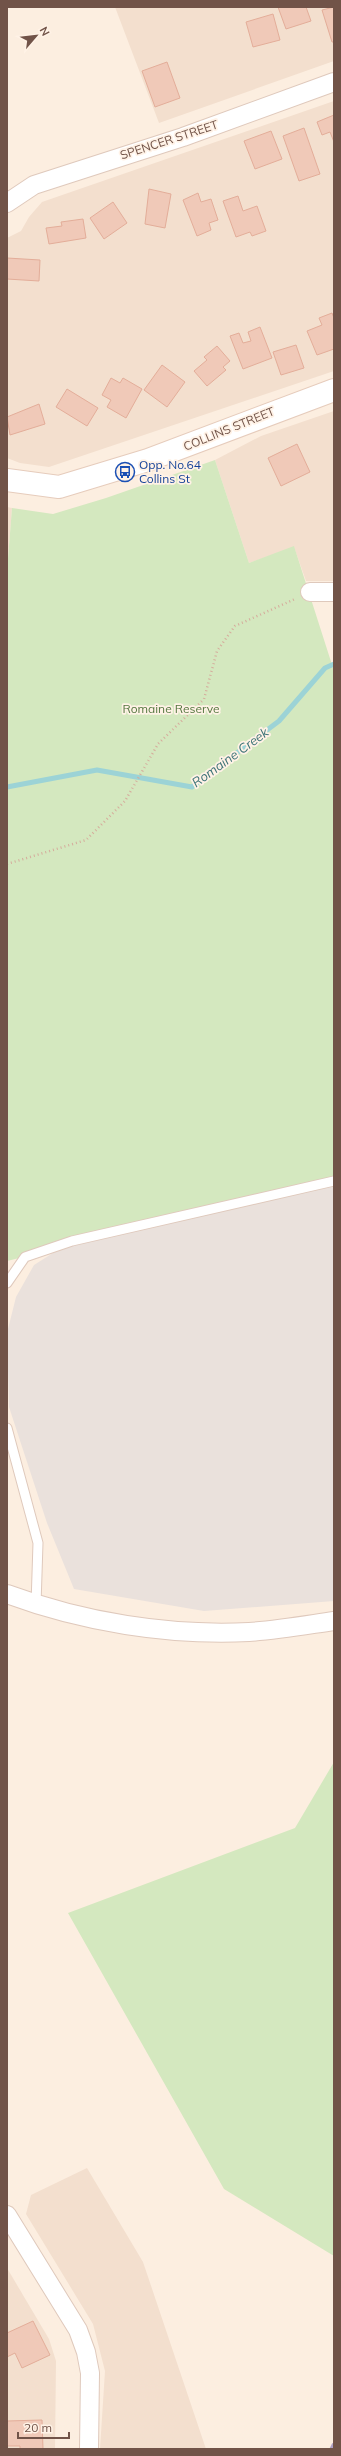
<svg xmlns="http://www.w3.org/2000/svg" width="341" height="2456" viewBox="0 0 341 2456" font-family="Mulish,sans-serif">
  <rect width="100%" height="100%" fill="#fceee0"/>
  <!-- residential -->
  <path fill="#f3dfce" d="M115,7H334V61L159,123Z
    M334,101V371L49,467L20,463L7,458V238L21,231L29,217L42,202Z
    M334,411V581H306L294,547L249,563L215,460L261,436Z
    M7,507L12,508L7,571Z
    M87,2168L143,2262L206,2449H100L105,2371L93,2324L26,2214L31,2195Z
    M7,2268L49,2339L56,2361L55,2449H7Z"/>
  <!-- industrial -->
  <path fill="#eae1dc" d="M334,1181V1601L204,1611L74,1589L47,1523L9,1407L7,1333L16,1297L34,1265L72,1241Z"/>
  <!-- green -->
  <path fill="#d4e8bf" d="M215,460L249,563L294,546L334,671V1181L7,1261V571L12,508L53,514L106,498Z
    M334,1762V2256L224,2189L68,1913L295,1828Z"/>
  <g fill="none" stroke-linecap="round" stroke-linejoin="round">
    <!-- stream -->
    <path stroke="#9cd3d6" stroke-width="5" d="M7,787L97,770L192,787L279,721L325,668L334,664"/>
  </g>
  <!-- building -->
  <path fill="#f0c9b8" stroke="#e3ad99" d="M278,7H306L311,21L286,29Z
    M334,7V42H332L322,10Z
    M273,14L280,40L253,47L246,22Z
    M167,62L180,98L155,107L142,71Z
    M334,115V142L330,132L322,135L317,122Z
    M304,128L320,174L299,181L283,136Z
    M271,131L282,159L255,169L244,141Z
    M149,189L171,194L165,228L145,224Z
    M198,193L201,202L211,199L218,220L209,223L211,230L197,236L183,200Z
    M238,196L243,211L257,206L266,231L252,236L250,232L236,237L223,201Z
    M113,202L127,223L104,239L90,218Z
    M83,219L86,238L49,244L46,228L62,226L61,222Z
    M7,258L40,260L39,281L7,279Z
    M332,313L334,318V349L317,355L307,331L322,325L319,318Z
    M260,327L272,358L243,369L230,336L239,333L243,343L251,341L248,332Z
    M296,345L304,368L281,375L273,352Z
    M217,346L230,361L223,367L226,370L207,386L194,371L207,360L204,357Z
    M162,365L185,382L167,407L144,390Z
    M111,378L120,383L123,378L142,389L126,418L107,407L111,400L102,395Z
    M67,389L98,408L87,426L56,407Z
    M39,404L45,424L10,435L7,417Z
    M297,444L310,472L281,486L268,458Z
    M33,2321L50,2355L22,2368L15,2353L7,2357V2333Z
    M42,2420L43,2449H20V2446H7V2421Z"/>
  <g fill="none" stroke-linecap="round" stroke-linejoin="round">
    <!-- lane casing -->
    <g stroke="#dfc9bc" stroke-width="11">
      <path id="lane" d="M7,1283L25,1257L72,1241L334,1181
        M7,1428L38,1543L36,1605"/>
    </g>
    <!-- street casing -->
    <g stroke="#dfc9bc" stroke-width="20">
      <path id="street" d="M7,203L34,185L183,137L334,82
        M310,592H334
        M7,1594C83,1622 168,1636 249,1632C277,1630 306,1625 334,1621
        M7,2215L78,2330L86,2352L90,2373L89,2449"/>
    </g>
    <!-- secondary casing -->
    <g stroke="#e6ccbc" stroke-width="24">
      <path id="secondary" d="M7,480L59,487L148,460L334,390"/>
    </g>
    <!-- path -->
    <path stroke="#d5ac9c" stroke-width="2.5" stroke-dasharray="1 3" stroke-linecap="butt" d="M7,864L86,840L125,801L158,744L204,699L217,651L235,626L295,599"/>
    <!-- lane -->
    <use href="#lane" stroke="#fff" stroke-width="9"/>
    <!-- street -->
    <use href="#street" stroke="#fff" stroke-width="18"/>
    <!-- secondary -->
    <use href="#secondary" stroke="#fff" stroke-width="22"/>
    <!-- rail -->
    <path stroke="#afa0c4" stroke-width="3" stroke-dasharray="6 4" stroke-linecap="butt" d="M331,2449L334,2443"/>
  </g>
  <!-- icons -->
  <defs>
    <g id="bus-ring" transform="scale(1)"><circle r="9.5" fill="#fff2e6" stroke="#1a4fb4" stroke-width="1.5"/><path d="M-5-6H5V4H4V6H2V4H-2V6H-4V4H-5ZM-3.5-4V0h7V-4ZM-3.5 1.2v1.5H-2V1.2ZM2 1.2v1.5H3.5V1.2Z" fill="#1a4fb4"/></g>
  </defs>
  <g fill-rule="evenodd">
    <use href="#bus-ring" x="125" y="472"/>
  </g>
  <g text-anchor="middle" stroke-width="3.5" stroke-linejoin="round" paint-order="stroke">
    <!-- street labels -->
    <g font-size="12" fill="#715348" stroke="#fff2e6">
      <text transform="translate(169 140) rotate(-18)" y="4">SPENCER STREET</text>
      <text transform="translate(229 429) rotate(-22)" y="4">COLLINS STREET</text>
    </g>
    <!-- transit labels -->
    <g font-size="12" fill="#164399" stroke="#fff2e6" text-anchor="start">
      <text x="139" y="469">Opp. No.64<tspan x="139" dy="14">Collins St</tspan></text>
    </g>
    <!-- park labels -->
    <g font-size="12" fill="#567841" stroke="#fff2e6">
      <text x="171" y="713">Romaine Reserve</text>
    </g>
    <!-- water labels -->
    <g font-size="13" font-style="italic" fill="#3c7377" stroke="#fff2e6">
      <text transform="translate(230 757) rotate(-36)" y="5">Romaine Creek</text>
    </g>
  </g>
  <!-- border -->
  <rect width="341" height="2456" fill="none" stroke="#715348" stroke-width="16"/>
  <!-- north arrow -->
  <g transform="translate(36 36) rotate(62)" stroke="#fff2e6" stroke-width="3" paint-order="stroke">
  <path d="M0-3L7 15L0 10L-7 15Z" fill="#715348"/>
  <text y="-6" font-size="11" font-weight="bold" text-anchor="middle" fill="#715348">N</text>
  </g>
  <!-- scale -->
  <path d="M18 2432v6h51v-6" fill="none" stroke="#715348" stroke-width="2"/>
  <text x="24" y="2432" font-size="12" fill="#715348" stroke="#fff2e6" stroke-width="3" paint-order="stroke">20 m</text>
</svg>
